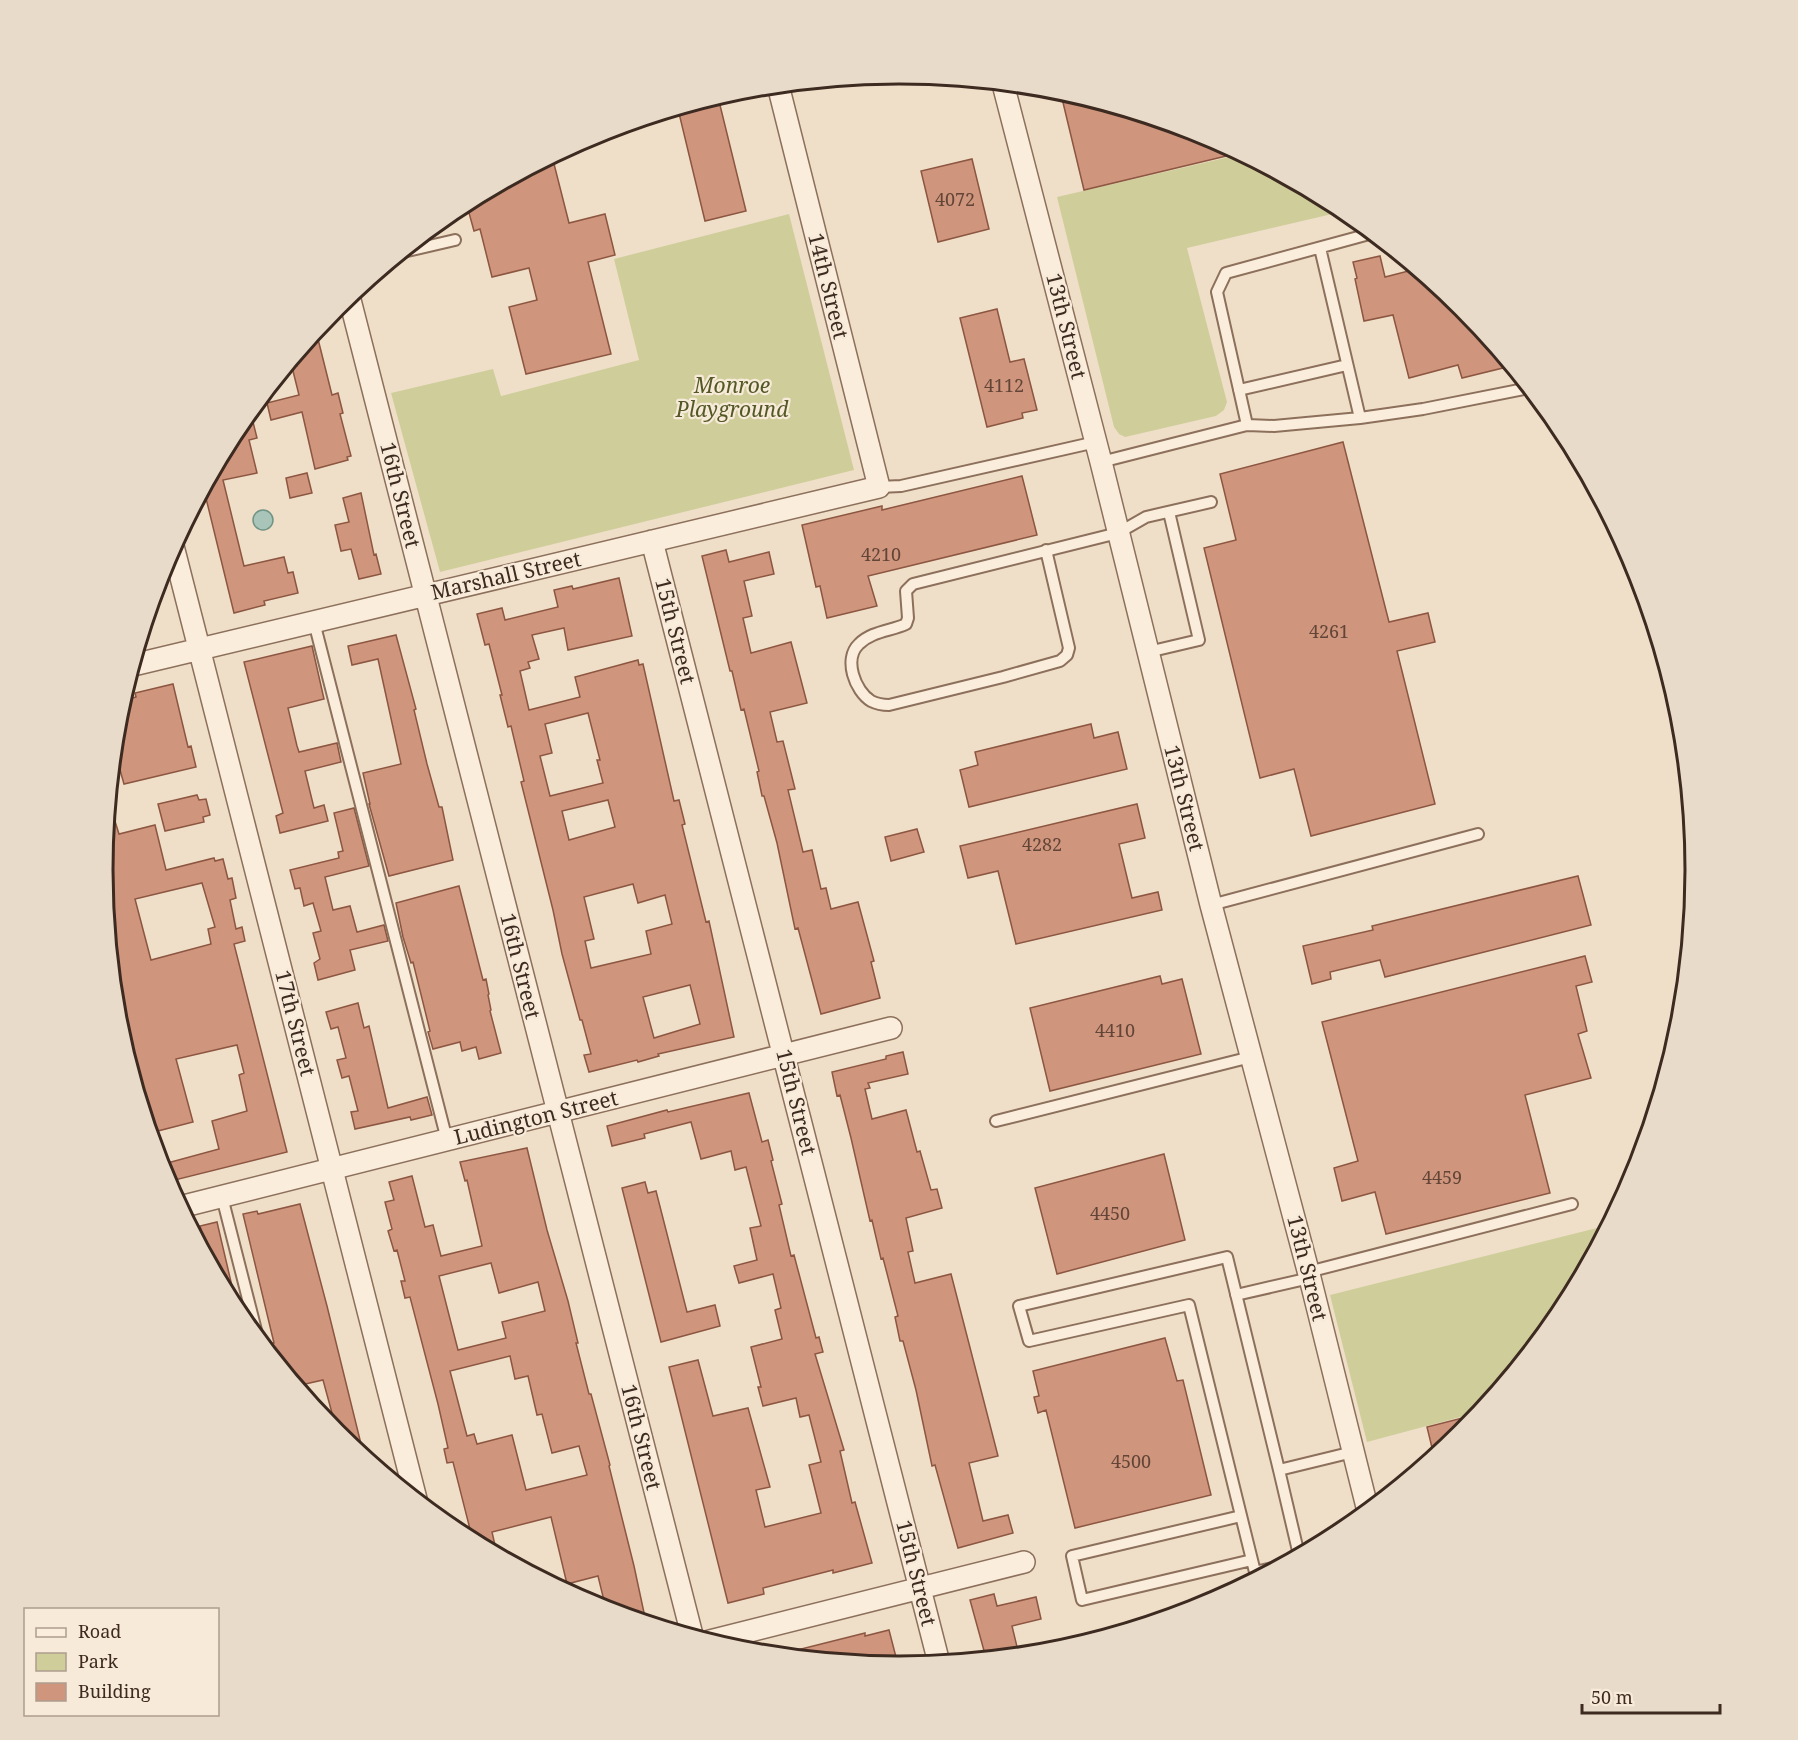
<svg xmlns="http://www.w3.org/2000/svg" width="1798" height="1740" viewBox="0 0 1798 1740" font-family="'Noto Serif',serif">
  <rect width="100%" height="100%" fill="#f0dfc8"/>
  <!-- green -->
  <path fill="#cfce9b" d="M1242,154L1345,211L1187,248L1227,402L1224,410L1216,416L1125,437L1119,434L1114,427L1057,197Z
    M789,214L854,470L440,572L391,393L493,369L501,396L639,360L614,259Z
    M1605,1226L1606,1229L1561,1313L1479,1412L1367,1442L1330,1295Z"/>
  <!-- water -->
  <path fill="#a9c4b9" stroke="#6f9385" stroke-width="1.5" d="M253 520a10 10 0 1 1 20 0a10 10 0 1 1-20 0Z"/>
  <!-- building -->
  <path fill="#cf957d" stroke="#8c5641" stroke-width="1.5" fill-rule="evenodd" d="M1060,90L1204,134L1239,153L1084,190Z
    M718,97L746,211L705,221L678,109Z
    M552,156L569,223L605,214L615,255L588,262L611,354L526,374L509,307L537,300L529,268L492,277L480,229L474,231L466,202Z
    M972,159L989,229L938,242L921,171Z
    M1380,256L1385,277L1416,269L1462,307L1511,366L1462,378L1458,365L1409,378L1393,315L1364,321L1355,279L1357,278L1353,262Z
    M997,309L1010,362L1024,359L1037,410L1022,413L1023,418L987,427L960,318Z
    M316,331L332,395L338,393L343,413L340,414L351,456L347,457L348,460L315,469L302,412L271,420L267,403L299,395L292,367L297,366L296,356Z
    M253,422L257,438L249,440L257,473L223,480L244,566L284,557L288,573L293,572L298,593L264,601L265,605L234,613L204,490L237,427Z
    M1343,442L1389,622L1428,613L1435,642L1397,651L1435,804L1311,836L1294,769L1260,778L1204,548L1236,540L1220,474Z
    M307,473L312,493L290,498L286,478Z
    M1022,476L1037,535L868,576L877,606L827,618L820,586L816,587L802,525L882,506V510Z
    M361,493L374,555L376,554L381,574L359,579L351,549L341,551L335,525L349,522L343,498Z
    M726,550L729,562L769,552L774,574L744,581L752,616L743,618L751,653L791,642L807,703L770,712L777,742L783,741L795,789L788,790L803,852L812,850L821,889L826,888L831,909L858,902L874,961L871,962L880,998L821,1014L798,928L795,929L777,843L764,796H762L757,772L759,771L744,709L741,710L732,671H730L702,556Z
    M619,578L632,636L568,650L564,628L532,635L539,659L528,662L530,668L520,671L529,710L580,697L575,677L638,660L639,665L643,664L674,801L679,800L685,824L682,825L706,922L709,921L734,1037L658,1054L659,1056L638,1062L637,1060L589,1072L584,1055L591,1054L582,1020H580L562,954L553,910L521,782L524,781L511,726L508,727L500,695H502L489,644L485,645L477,614L502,608L505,620L558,607L554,590L572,586L573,589ZM588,713L600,760H597L603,783L550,796L540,756L552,753L545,724ZM608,800L615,827L569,840L562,811ZM633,884L638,903L665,895L672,924L646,931L651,954L591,968L585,941L594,939L584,897ZM690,985L700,1024L654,1038L643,997Z
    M396,635L416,709L414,710L427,764L439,807H442L453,860L389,876L369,804H370L363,773L401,764L378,659L352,665L348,646Z
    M312,646L324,699L288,708L297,746L299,752L337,743L341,762L305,771L314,808L324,805L328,821L280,833L276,816L283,813L244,662Z
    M173,684L188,747L191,746L196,767L124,784L114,749L118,714L122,701L136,697L135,693Z
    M1091,724L1094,738L1118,732L1127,769L969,807L960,770L978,765L975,752Z
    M197,795L199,800L206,799L210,815L203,817L204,822L165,831L158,804Z
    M109,802L119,834L155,825L166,870L214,858L215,861L223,859L228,879L232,878L236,898L230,900L236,929L242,927L245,941L234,944L287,1152L167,1182L163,1174L160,1165L219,1149L212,1121L247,1111L239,1075L244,1073L237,1045L176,1059L193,1122L150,1133L118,1025L103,870ZM202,883L215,927L208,929L211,944L151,960L135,899Z
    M1137,804L1145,838L1119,844L1132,898L1158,892L1162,910L1016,944L998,871L968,878L960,846Z
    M354,808L369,866L325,877L333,910L350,906L357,932L384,925L388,941L350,950L355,970L318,980L314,963L320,959L313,933L321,931L313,903L304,906L300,888L295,889L290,870L339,858L338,852L343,851L334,813Z
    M917,829L924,852L891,861L885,837Z
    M1578,876L1591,925L1385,977L1380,960L1330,972L1331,979L1312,984L1303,946L1373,930L1372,926Z
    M459,886L483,980L486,979L489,994L488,995L491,1010L490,1011L501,1053L479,1059L476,1047L462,1051L460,1042L433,1049L428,1032L430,1031L413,962L411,963L403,937L396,903Z
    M1585,956L1592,982L1576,986L1587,1031L1578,1034L1591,1078L1525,1095L1550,1193L1386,1234L1375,1192L1342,1201L1334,1168L1358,1161L1322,1022Z
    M1160,976L1162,984L1182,979L1201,1054L1050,1091L1030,1008Z
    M358,1003L364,1028L369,1026L388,1108L427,1097L432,1115L411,1120L410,1117L355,1129L351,1112L358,1111L349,1076L342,1078L337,1060L346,1058L338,1027L331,1029L326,1012Z
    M903,1052L908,1074L868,1083L870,1088L865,1089L872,1119L906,1110L917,1152L920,1151L931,1190L937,1189L942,1208L906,1218L913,1251L908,1252L915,1283L951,1274L998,1456L969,1463L983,1521L1008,1515L1013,1533L958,1548L935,1465L932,1466L916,1390L903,1341H900L895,1317L898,1316L883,1258L881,1259L872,1220L870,1221L851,1138L840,1095L837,1096L832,1072L886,1059V1056Z
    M749,1093L762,1142L768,1140L773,1160L771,1161L782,1204L779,1205L791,1256L794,1255L816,1338L819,1337L823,1352L815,1354L844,1450L840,1451L852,1503L855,1502L872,1563L833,1573V1570L763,1588L764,1594L728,1603L669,1367L698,1360L713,1416L748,1408L770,1487L756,1490L765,1527L821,1513L809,1465L821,1462L809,1415L800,1417L796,1398L763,1406L758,1387H761L751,1347L782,1339L775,1310L781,1308L773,1274L739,1283L734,1266L757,1260L750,1228L761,1226L746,1167L735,1170L731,1151L701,1159L691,1122L644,1134L645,1138L612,1146L607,1126L667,1110L668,1112Z
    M527,1148L547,1230L568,1301L578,1343H576L589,1394H591L610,1465L609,1466L634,1566L646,1622L606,1609L598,1576L567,1584L551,1517L492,1532L497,1554L473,1541L453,1462L447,1463L444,1449L448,1448L438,1404L410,1297L405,1298L401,1281H405L397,1250L394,1251L388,1231L392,1229L385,1202L394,1200L389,1182L412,1176L425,1227L433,1225L441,1256L482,1246L467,1180L465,1181L460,1162ZM491,1263L499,1293L538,1282L545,1311L502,1322L506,1338L458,1350L439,1276ZM510,1356L515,1379L528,1376L537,1415L542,1414L552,1453L579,1446L587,1475L526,1490L512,1435L477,1444L474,1434L467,1436L450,1371Z
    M1164,1154L1185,1240L1057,1274L1035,1188Z
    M645,1182L648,1193L656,1191L687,1312L715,1305L720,1326L661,1342L622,1188Z
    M300,1204L327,1306L364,1456L338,1435L323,1380L297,1386L264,1345L274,1343L243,1214L257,1211L258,1214Z
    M217,1222L235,1299L230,1300L209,1260L200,1226Z
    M1165,1338L1177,1381L1183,1380L1211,1495L1075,1528L1046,1410L1038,1413L1034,1397L1039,1396L1033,1371Z
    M1478,1414L1462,1433L1434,1456L1427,1427Z
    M994,1594L997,1606L1036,1597L1041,1619L1012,1626L1019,1655L986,1658L970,1600Z
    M889,1630L897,1661L881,1665L872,1664L870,1656L847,1661L785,1655V1653L865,1633V1636Z"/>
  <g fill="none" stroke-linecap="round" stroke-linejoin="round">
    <!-- lane casing -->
    <g stroke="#8c705c" stroke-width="14">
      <path id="lane" d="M1320,248L1360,418
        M403,252L455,240
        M1239,390L1347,365
        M1247,425L1217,292L1226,273L1373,233
        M1101,462L1247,425L1274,426L1360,418L1423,409L1529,388
        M879,487L901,486L1096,442
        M1046,550L1069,648L1067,655L1060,661L1003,677L889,705C883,705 877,704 871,701C855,691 843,659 859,644C872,631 891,631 906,624L908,618L906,591L913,584L1118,533L1146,517L1211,502
        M314,622L447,1140
        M1148,652L1199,640L1169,512
        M1211,905L1478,834
        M996,1121L1251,1057
        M222,1197L258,1338
        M1308,1272L1572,1204
        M1236,1295L1310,1278
        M1241,1516L1072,1556L1082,1600L1252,1560L1255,1572L1277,1567
        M1299,1555L1279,1470L1353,1452
        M1252,1560L1189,1305L1029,1341L1019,1306L1227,1257L1279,1470"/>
    </g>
    <!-- street casing -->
    <g stroke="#8c705c" stroke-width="24">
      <path id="street" d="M1003,84L1101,462L1211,905L1310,1278L1368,1511
        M349,296L692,1635
        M652,541L939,1663
        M173,546L416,1499
        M133,665L879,487L778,85
        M180,1207L891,1028
        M710,1641L1024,1562"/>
    </g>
    <!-- lane -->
    <use href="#lane" stroke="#faeddc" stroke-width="10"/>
    <!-- street -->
    <use href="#street" stroke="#faeddc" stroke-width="21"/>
  </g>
  <g text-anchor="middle" stroke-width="4.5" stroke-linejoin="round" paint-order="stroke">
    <!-- number labels -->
    <g font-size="18" fill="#624537">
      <text x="955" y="206">4072</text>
      <text x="1004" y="392">4112</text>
      <text x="881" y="561">4210</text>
      <text x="1329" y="638">4261</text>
      <text x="1042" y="851">4282</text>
      <text x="1115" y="1037">4410</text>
      <text x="1442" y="1184">4459</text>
      <text x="1110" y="1220">4450</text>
      <text x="1131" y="1468">4500</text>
    </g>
    <!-- street labels -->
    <g font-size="21" fill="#3d2a20" stroke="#f7ead8">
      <text transform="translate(828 286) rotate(76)" y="7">14th Street</text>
      <text transform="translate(1066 326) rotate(76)" y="7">13th Street</text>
      <text transform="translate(400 495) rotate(76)" y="7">16th Street</text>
      <text transform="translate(506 576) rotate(-13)" y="7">Marshall Street</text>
      <text transform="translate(675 631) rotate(76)" y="7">15th Street</text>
      <text transform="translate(1184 798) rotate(76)" y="7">13th Street</text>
      <text transform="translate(520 966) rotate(76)" y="7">16th Street</text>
      <text transform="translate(295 1023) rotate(76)" y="7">17th Street</text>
      <text transform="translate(796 1102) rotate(76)" y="7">15th Street</text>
      <text transform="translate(536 1118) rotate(-14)" y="7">Ludington Street</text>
      <text transform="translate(1307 1268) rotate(76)" y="7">13th Street</text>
      <text transform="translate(641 1437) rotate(76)" y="7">16th Street</text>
      <text transform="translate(916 1573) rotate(76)" y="7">15th Street</text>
    </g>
    <!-- park labels -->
    <g font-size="21" font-style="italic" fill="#535926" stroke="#f7ead8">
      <text x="732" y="393">Monroe<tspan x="732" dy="24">Playground</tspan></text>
    </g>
  </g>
  <!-- crop -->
  <path d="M0 0H1798V1740H0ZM113 870a786 786 0 1 1 1572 0a786 786 0 1 1-1572 0Z" fill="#e8dbc9" fill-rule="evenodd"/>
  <path fill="none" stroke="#3d2a20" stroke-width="3" d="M113 870a786 786 0 1 1 1572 0a786 786 0 1 1-1572 0Z"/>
  <!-- legend -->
  <rect x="24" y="1608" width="195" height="108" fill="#f7ead8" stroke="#ad9d8e" stroke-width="1.5"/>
  <rect x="36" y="1628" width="30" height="9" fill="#faeddc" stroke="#ad9d8e" stroke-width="1.5"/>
  <text x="78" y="1638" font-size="18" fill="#3d2a20">Road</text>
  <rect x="36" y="1653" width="30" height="18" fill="#cfce9b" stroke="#ad9d8e" stroke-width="1.5"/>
  <text x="78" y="1668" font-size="18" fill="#3d2a20">Park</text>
  <rect x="36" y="1683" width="30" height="18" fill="#cf957d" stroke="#ad9d8e" stroke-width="1.5"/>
  <text x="78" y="1698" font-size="18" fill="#3d2a20">Building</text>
  <!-- scale -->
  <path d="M1582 1704v9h138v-9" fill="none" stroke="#3d2a20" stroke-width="3"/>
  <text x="1591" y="1704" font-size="18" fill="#3d2a20" stroke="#f7ead8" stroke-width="4.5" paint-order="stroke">50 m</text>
</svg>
